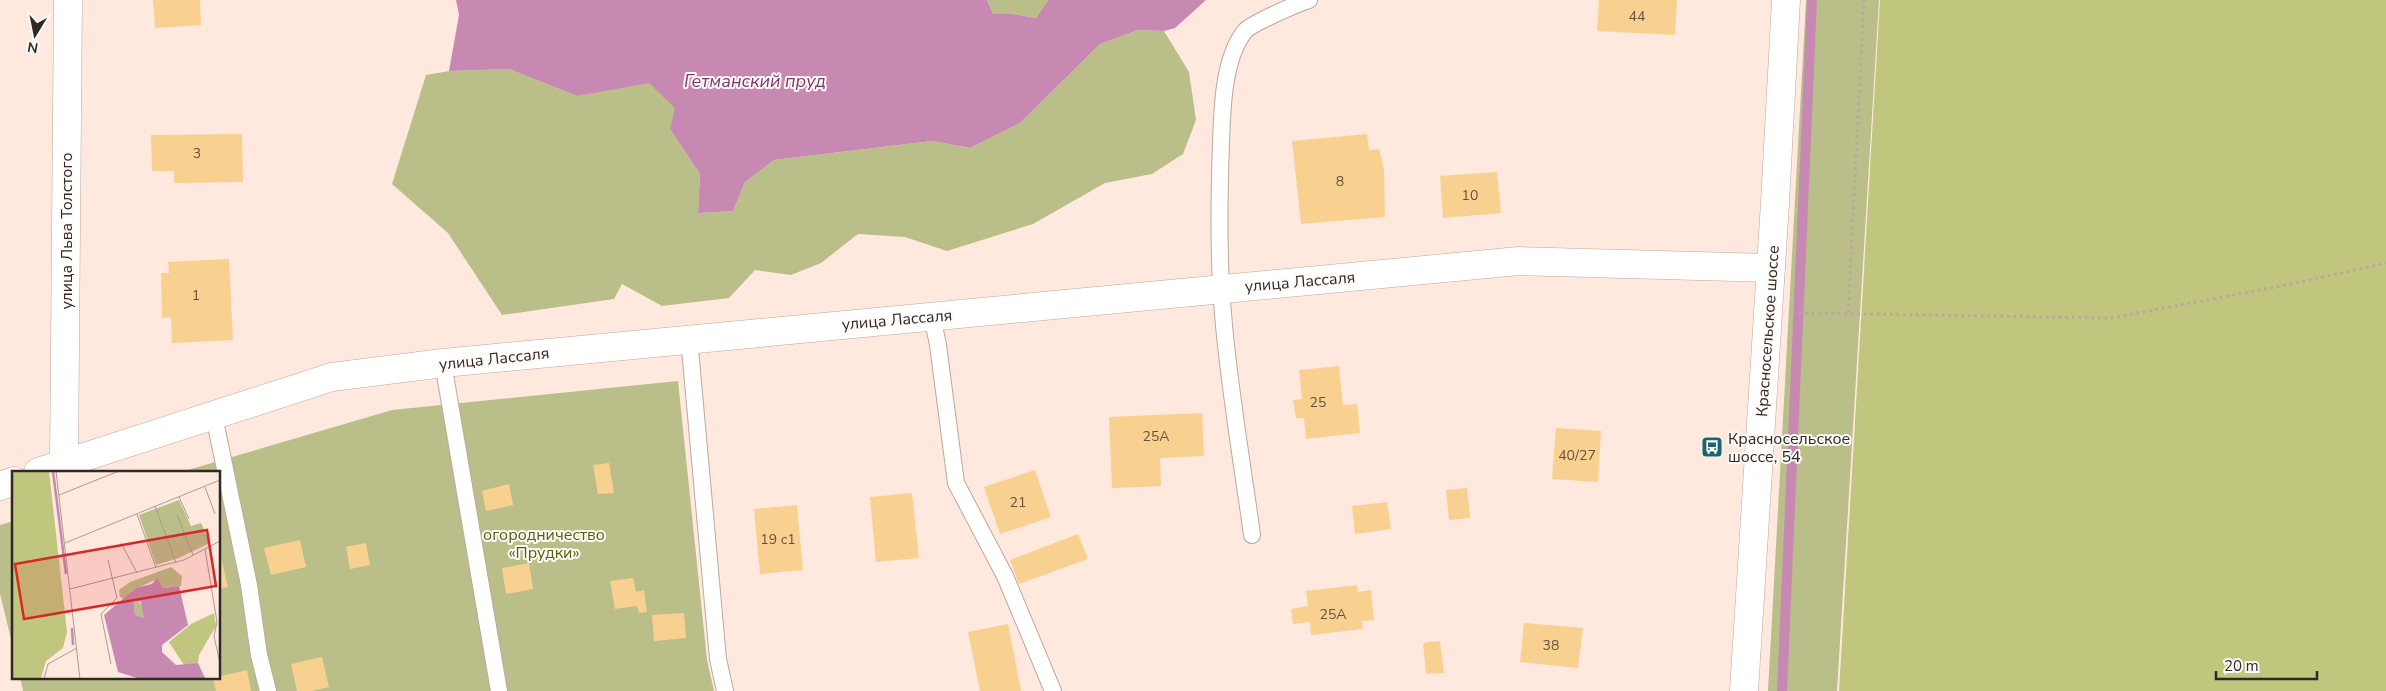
<svg xmlns="http://www.w3.org/2000/svg" width="2386" height="691" viewBox="0 0 2386 691" font-family="'Nunito Sans',sans-serif">
  <rect width="100%" height="100%" fill="#ffe8de"/>
  <!-- green -->
  <path fill="#babf8a" d="M987,0H1049L1050,1L1036,18L1013,14H993Z
    M1806,0H1879L1837,691H1768Z
    M1138,30L1164,31L1189,72L1196,120L1183,154L1152,174L1105,183L1033,224L947,251L905,237L858,234L821,263L791,275L755,270L729,298L662,306L622,284L614,299L502,315L448,233L392,184L426,75L449,71L509,69L577,96L649,82L676,108L670,129L700,174L698,213L733,211L745,182L774,160L932,141L970,148L1020,123L1100,44Z
    M678,381L707,660L714,691H23L20,677H219V472H181L392,410Z
    M14,521V651L0,594V525Z"/>
  <!-- forest -->
  <path fill="#c1c67f" d="M1880,0H2386V691H1839Z"/>
  <!-- water -->
  <path fill="#c788b1" d="M456,0H987L993,14H1013L1036,18L1049,0H1206L1175,28L1164,31L1138,30L1100,44L1020,123L970,148L932,141L774,160L745,182L733,211L698,213L700,174L670,129L675,108L649,83L577,96L509,69L449,71L459,15Z"/>
  <g fill="none" stroke-linecap="round" stroke-linejoin="round">
    <!-- stream -->
    <path stroke="#c788b1" stroke-width="10" d="M1782,691L1812,0"/>
  </g>
  <!-- building -->
  <path fill="#f8d190" d="M153,0H200L201,25L155,28Z
    M1599,0H1677L1675,35L1597,31Z
    M242,134L243,182L174,183V171H152L151,135Z
    M1367,134L1369,150L1379,149L1384,169L1385,217L1301,224L1292,141Z
    M1497,172L1501,213L1443,218L1440,176Z
    M229,259L233,340L172,343L171,317L162,318L161,273H169L168,262Z
    M1339,366L1343,405L1357,404L1360,433L1306,439L1304,418H1296L1293,400L1302,399L1299,370Z
    M1202,413L1204,456L1160,458L1161,486L1112,488L1109,417Z
    M1556,428L1601,431L1598,482L1552,479Z
    M609,463L614,493L598,494L593,465Z
    M1035,470L1051,517L1000,534L984,487Z
    M509,484L513,505L486,511L482,491Z
    M1467,488L1470,518L1449,520L1446,490Z
    M912,493L919,558L876,562L870,497Z
    M1387,502L1391,529L1355,534L1352,506Z
    M797,505L803,570L760,574L754,509Z
    M1078,534L1088,559L1019,584L1010,560Z
    M300,540L306,567L271,575L264,548Z
    M366,543L370,565L350,569L346,547Z
    M221,557L228,587L219,589V558Z
    M529,563L533,589L506,594L502,568Z
    M633,578L636,592L644,590L647,612L639,613L637,606L615,609L610,581Z
    M1357,585L1358,592L1371,590L1374,620L1362,621L1363,629L1311,635L1310,622L1293,624L1291,609L1308,606L1306,591Z
    M684,613L686,638L654,641L652,615Z
    M1524,623L1583,628L1578,668L1520,662Z
    M1008,624L1021,691H980L968,632Z
    M1440,641L1444,673L1426,674L1423,643Z
    M322,657L329,687L311,691H297L291,664Z
    M247,670L251,691H216L213,678Z"/>
  <g fill="none" stroke-linecap="round" stroke-linejoin="round">
    <!-- service casing -->
    <g stroke="#bda89e" stroke-width="18">
      <path id="service" d="M932,316L938,345L956,483L1005,576L1053,691
        M689,338L718,659L725,691
        M443,363L499,691
        M214,416L249,585L259,655L268,691
        M1252,535C1242,461 1229,388 1223,314C1218,258 1219,200 1221,144C1222,111 1223,58 1245,31C1251,24 1298,3 1309,0"/>
    </g>
    <!-- minor casing -->
    <g stroke="#bda89e" stroke-width="29">
      <path id="minor" d="M64,463L68,0
        M38,472L332,377L443,363L1519,261L1771,268
        M0,486L14,481"/>
    </g>
    <!-- secondary casing -->
    <g stroke="#bda89e" stroke-width="29">
      <path id="secondary" d="M1744,691L1775,203L1786,0"/>
    </g>
    <!-- path -->
    <path stroke="#baa8a0" stroke-width="3" stroke-dasharray="2.5 4" stroke-linecap="butt" d="M1799,313L2111,318L2292,284L2386,263
      M1848,313L1864,0"/>
    <!-- service -->
    <use href="#service" stroke="#fff" stroke-width="16"/>
    <!-- minor -->
    <use href="#minor" stroke="#fff" stroke-width="28"/>
    <!-- secondary -->
    <use href="#secondary" stroke="#fff" stroke-width="28"/>
  </g>
  <!-- icons -->
  <defs>
    <g id="bus-square" transform="scale(1.125)"><rect x="-9" y="-9" width="18" height="18" rx="4" fill="#196470" stroke="#fefaf8"/><path d="M-5-6H5V4H4V6H2V4H-2V6H-4V4H-5ZM-3.5-4V0h7V-4ZM-3.5 1.2v1.5H-2V1.2ZM2 1.2v1.5H3.5V1.2Z" fill="#fff"/></g>
  </defs>
  <g fill-rule="evenodd">
    <use href="#bus-square" x="1712" y="447"/>
  </g>
  <g text-anchor="middle" stroke-width="4" stroke-linejoin="round" paint-order="stroke">
    <!-- number labels -->
    <g font-size="14" fill="#62523f">
      <text x="1637" y="21">44</text>
      <text x="197" y="158">3</text>
      <text x="1340" y="186">8</text>
      <text x="1470" y="200">10</text>
      <text x="196" y="300">1</text>
      <text x="1318" y="407">25</text>
      <text x="1156" y="441">25А</text>
      <text x="1577" y="460">40/27</text>
      <text x="1018" y="507">21</text>
      <text x="778" y="544">19 с1</text>
      <text x="1333" y="619">25А</text>
      <text x="1551" y="650">38</text>
    </g>
    <!-- street labels -->
    <g font-size="16" fill="#302824" stroke="#fefaf8">
      <text transform="translate(66 231) rotate(-90)" y="6">улица Льва Толстого</text>
      <text transform="translate(1300 281) rotate(-5)" y="6">улица Лассаля</text>
      <text transform="translate(897 319) rotate(-5)" y="6">улица Лассаля</text>
      <text transform="translate(1767 331) rotate(-86)" y="6">Красносельское шоссе</text>
      <text transform="translate(494 358) rotate(-6)" y="6">улица Лассаля</text>
    </g>
    <!-- poi labels -->
    <g font-size="16" fill="#302824" stroke="#fefaf8" text-anchor="start">
      <text x="1728" y="444">Красносельское<tspan x="1728" dy="18">шоссе, 54</tspan></text>
    </g>
    <!-- park labels -->
    <g font-size="16" fill="#595d07" stroke="#fefaf8">
      <text x="544" y="540">огородничество<tspan x="544" dy="18">«Прудки»</tspan></text>
    </g>
    <!-- water labels -->
    <g font-size="18" font-style="italic" fill="#82366b" stroke="#fefaf8">
      <text x="755" y="87">Гетманский пруд</text>
    </g>
  </g>
  <!-- overview -->
  <g transform="translate(12 471)">
    <rect width="208" height="208" fill="#ffe8de"/>
    <path d="M167,29L179,55L189,52L198,72L167,87L144,94L127,44ZM159,96L170,105L169,115L151,117L145,108L121,119L112,128L108,126L107,119L118,111ZM124,128L132,136V147L123,144L120,129Z" fill="#babf8a"/>
    <path d="M0,0H37L55,161L51,177L34,190L29,207H0ZM202,142L204,155L187,184L186,192L172,194L157,171L179,153Z" fill="#c1c67f"/>
    <path d="M145,107L151,117L167,115L176,154L150,174V181L164,194L186,192L193,207H125L106,201L92,144L124,117L140,113ZM121,128L129,131L132,147L123,144Z" fill="#c788b1" fill-rule="evenodd"/>
    <path fill="none" stroke="#c788b1" stroke-width="2.5" d="M41,0L54,103M60,157L61,174"/>
    <path fill="none" stroke="#ac9b94" stroke-width="1" d="M44,0L68,208M193,16L203,43M47,24L107,0M167,26L177,48M143,35L164,92M125,43L144,97M165,44L181,84M53,72L208,9M109,72L125,102M193,78L205,151L202,165L208,192M96,89L105,127L89,143L99,193M58,118L172,89L208,70M32,208L36,193L65,177"/>
    <path fill="#d62828" fill-opacity="0.15" stroke="#d62828" stroke-width="2.5" d="M195,59L204,115L12,148L3,93Z"/>
    <rect width="208" height="208" fill="none" stroke="#302824" stroke-width="2.5"/>
  </g>
  <!-- north arrow -->
  <g transform="translate(35 35) rotate(190)" stroke="#fefaf8" stroke-width="4" paint-order="stroke">
  <path d="M0-4L9 19L0 12L-9 19Z" fill="#302824"/>
  <text y="-8" font-size="14" font-weight="bold" text-anchor="middle" fill="#302824">N</text>
  </g>
  <!-- scale -->
  <path d="M2216 671v8h101v-8" fill="none" stroke="#302824" stroke-width="2.5"/>
  <text x="2224" y="671" font-size="15" fill="#302824" stroke="#fefaf8" stroke-width="4" paint-order="stroke">20 m</text>
</svg>
